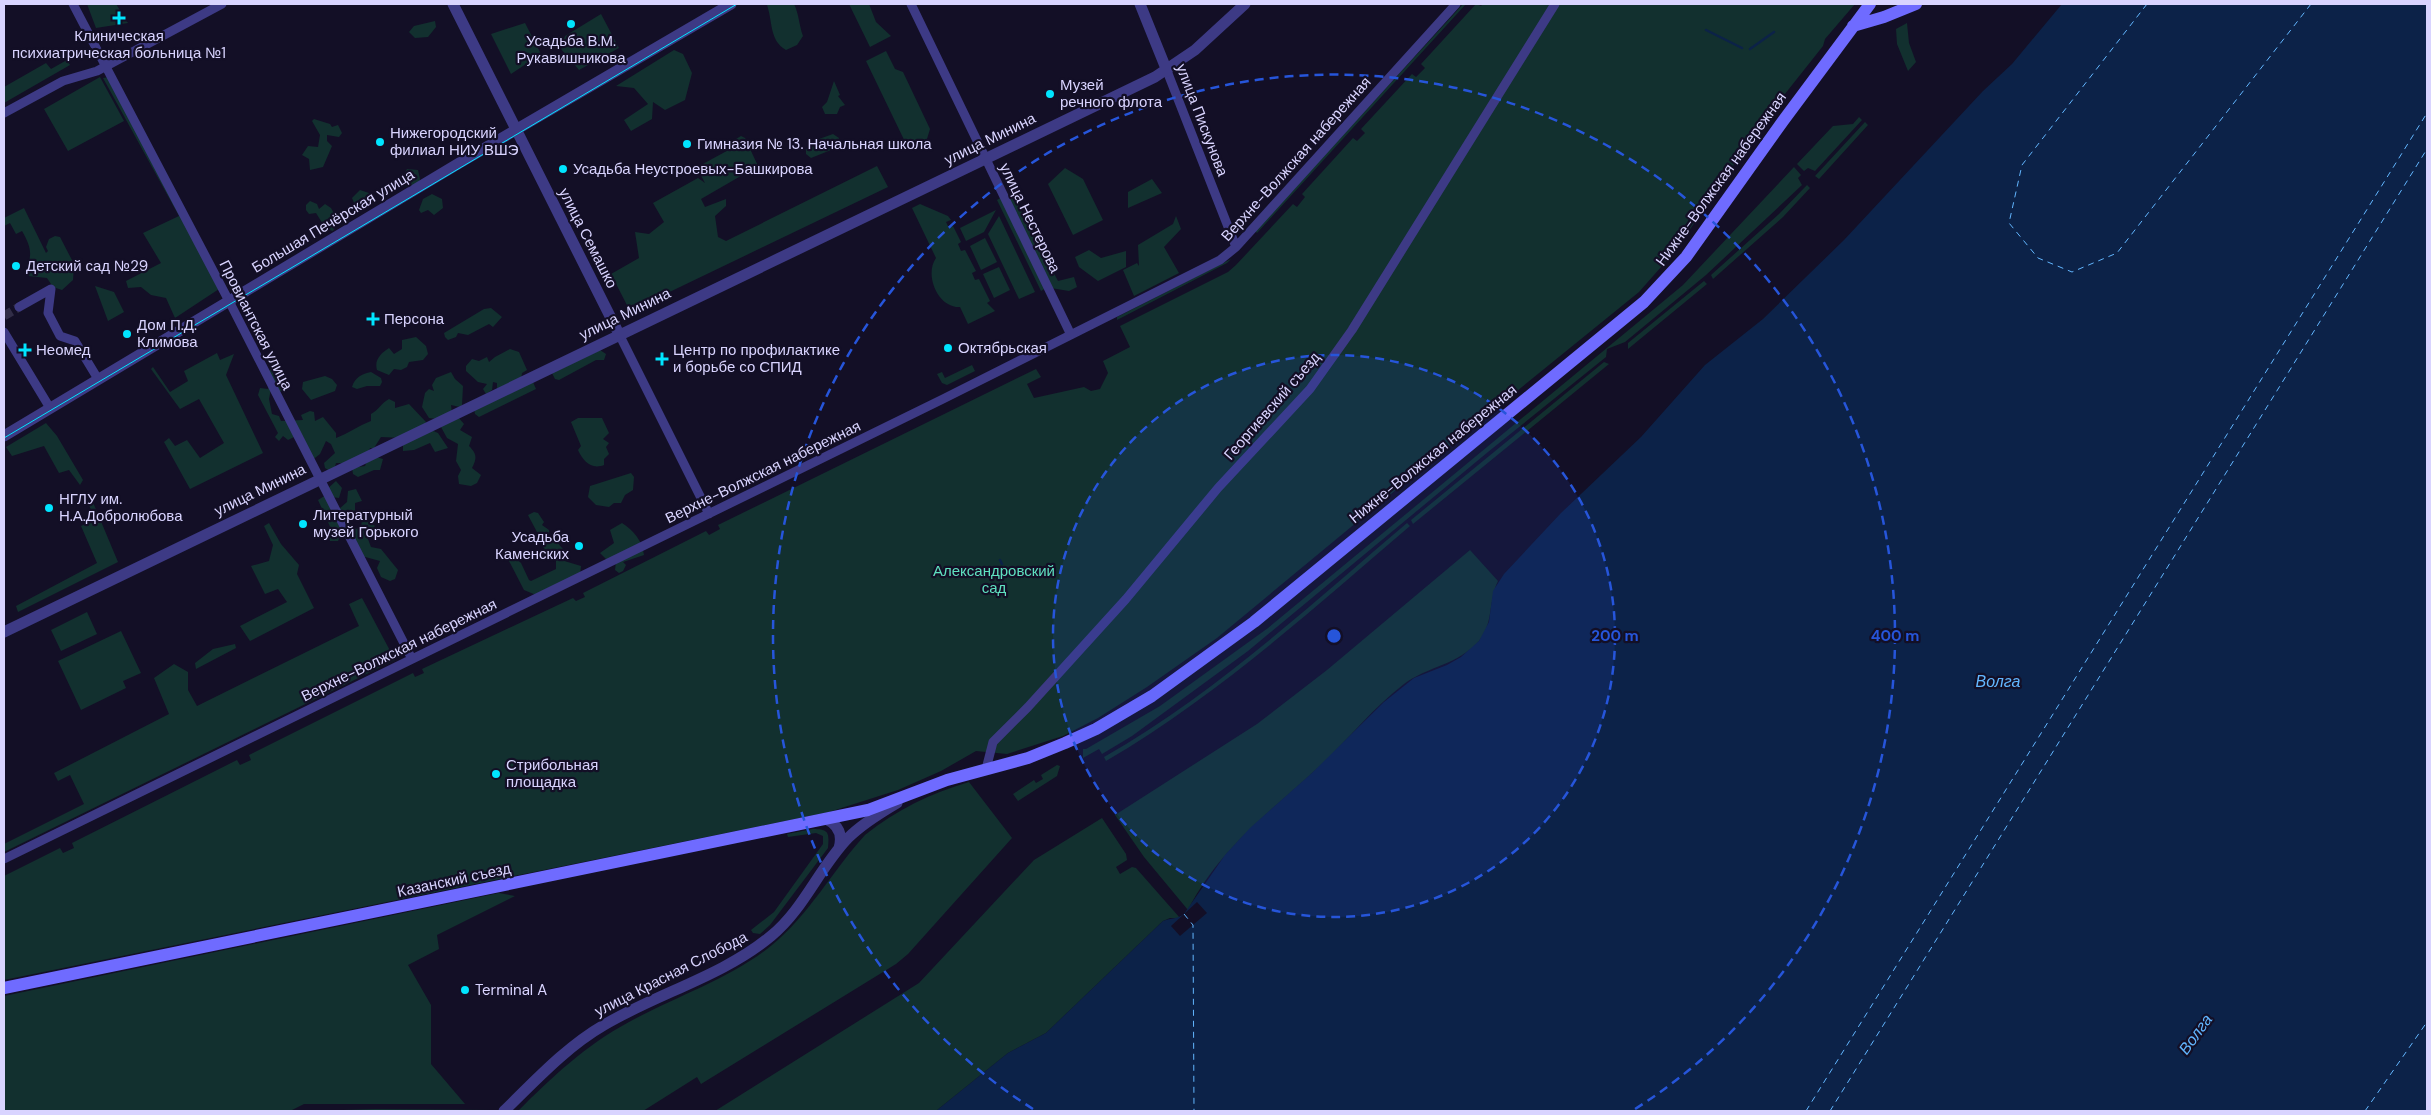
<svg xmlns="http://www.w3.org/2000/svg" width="2431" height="1115" viewBox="0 0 2431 1115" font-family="'DM Sans',sans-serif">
  <rect width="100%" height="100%" fill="#130f26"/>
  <!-- green -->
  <path fill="#12302f" d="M87,4H116L128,23L96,28Z
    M769,4H794C799,14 799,25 803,36L797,45L786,50C769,40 773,22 767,5Z
    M849,4H869L876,22L891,36L870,47Z
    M1463,4H1466L1257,233L1255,231Z
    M1476,4L1481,6L1483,4H1855L1825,39L1823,46L1765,119L1676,250L1639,292L1432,460L1217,638L1147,687L1098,718L1063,736L1007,754L976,751L941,771L898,790L829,812L4,980V876L60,848L63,853L74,848L72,843L237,760L240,765L251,760L249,755L413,673L415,677L424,673L422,669L573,598L576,601L585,597L583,593L706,531L709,535L720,529L718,525L1036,369L1041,377L1027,384L1034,398L1084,387L1091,391L1100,389L1108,373L1103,361L1130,347L1120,326L1228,272L1236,265L1293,204L1297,207L1305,197L1302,194L1353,138L1357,141L1365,133L1361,129L1412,74L1416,77L1425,68L1421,64Z
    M601,14L619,48L579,70L561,49L565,36Z
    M435,21L436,27L428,37L415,38L409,32L414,26Z
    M525,23L541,54L511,74L491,34Z
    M1907,23L1909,43L1916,62L1908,71L1897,44L1896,29Z
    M674,50L683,54L692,73L685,100L665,110L653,102L652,119L631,131L624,120L648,104L634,88L616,86Z
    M886,51L895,69L903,72L930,129L927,139L908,148L866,61Z
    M67,60L70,65L4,103V87L46,63L51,69Z
    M100,77L124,121L68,151L44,109Z
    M110,77L219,289L175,318L166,298L151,295L141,287L128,288L126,281L161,263L143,233L179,216L103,78Z
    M834,81L840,95L838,96L845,105L840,107L837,114H825L822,107L827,102Z
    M1859,117L1862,120L1815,171L1808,168L1804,171L1797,164L1833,126L1853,124Z
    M314,119L330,124L332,127L338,125L342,133L339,137L327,135V141L332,146L323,167L310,170L309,159L302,155L308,146L318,147L320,135L312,121Z
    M1865,122L1868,125L1819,179L1815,176Z
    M833,134L839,138L838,144L831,150L811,158L806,154V149L819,139Z
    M741,136L745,138L758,166L701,199L705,207L726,199V206L715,216L718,237L726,241L877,166L888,187L630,311L611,274L639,258L635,232L649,234L664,222L653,203L698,178L705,183L698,170L699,166L736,146V139Z
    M1794,167L1801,175L1798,178L1802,185L1706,275L1625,342L1607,349L1606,357L1488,452L1248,651L1132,736L1102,754L1099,749L1083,758V749H1086L1160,706L1268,628L1648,314L1683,285Z
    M1065,168L1083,179L1103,220L1073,235L1048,184Z
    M407,169L418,170L420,179L419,185L411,188L405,186L385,195V188L399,182Z
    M1152,179L1162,193L1128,208V192Z
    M1807,185L1810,188L1783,217L1713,279L1711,275L1779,214Z
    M360,190L369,193L373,199L370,207L360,206L349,215V219H341L339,214L342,210L347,211L355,205L352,198Z
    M1012,193L1058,281L1074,277L1077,287L1069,291L1051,288L1009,199Z
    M432,194L442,199L443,208L434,215L428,210L421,213L419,210L423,199Z
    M1002,197L1046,288L1041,291L997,200Z
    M310,201L317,204L319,209L325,204L331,208L338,221L333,231L326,229L316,213L309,214L306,210V205Z
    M920,204L948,216L951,220L946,222L949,228L953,226L961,242L958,244L961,251L965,250L976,271L972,273L975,280L979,279L990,301L987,303L995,311L968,324L960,307C938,308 924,275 936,258L912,208Z
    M24,208L46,253L48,251L46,247L49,239L55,236L60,237L74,264L73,280L62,290L53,287L47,278L28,276L25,270C34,255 30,245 22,231L16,234L10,223L4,226V218Z
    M996,210L984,232L966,241L960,228Z
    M999,216L1035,292L1019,299L988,234Z
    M1176,216L1181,229L1164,247L1179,273L1134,296L1123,270L1137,263L1139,266L1138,245L1173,224Z
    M985,238L997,262L981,270L970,246Z
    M1089,250L1101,258L1126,251V267L1098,281L1079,267L1075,257Z
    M1231,259L1227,263L1117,320V317Z
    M999,267L1010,290L994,298L983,274Z
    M1704,281L1707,284L1628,349V343Z
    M95,286L114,292L124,312L108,321Z
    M491,308L502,317L493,327L489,324L468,335L458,333L456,337L448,340L445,337L444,333L484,309Z
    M416,337L426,346L428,354L423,360L409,362L407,367L401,370L394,369L389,375L377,370C374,360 381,353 389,348L394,354L402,349V340Z
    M510,349L519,352L527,370L522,373L521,380L501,389L497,388V383L493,382L492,390L486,394L483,389L487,384L478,382L466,371V366L472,359L479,361L487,357L489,362L495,357Z
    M600,350L606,354L604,360H596L559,380L555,379L552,373Z
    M217,353L220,360L234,354L226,375L263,453L190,489L164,442L169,438L175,446L187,440L200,458L224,443L199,399L180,409L151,369L153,367L170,392L188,381L184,371Z
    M1604,362L1609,364L1413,524L1411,520Z
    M972,365L975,371L947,385L942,383L937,374L942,372L945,378Z
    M272,369L280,376L277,380L279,383L283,380L290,383L288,390L277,392L271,389L269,399L272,414L279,416L281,421L303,420L301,415L310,411L314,412L315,421L323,417L336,433V438C349,433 358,426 371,421V414C379,410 381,403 389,399L395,402V408L409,404L426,422L422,430L404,438L381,437L374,448H370L368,453L344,463H336L334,470L330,471L325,468L324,463L335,453L331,444L326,441L320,454L311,461L304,458V437L296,436L288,440L283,436L279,441L275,437L278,433L258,395L260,388L268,389L270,381L267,372Z
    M371,372L381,378L382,382L380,386H367L357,389L352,387C355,377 362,374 371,372Z
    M451,372L455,379L463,386L462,405L460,407L451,405L452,413L437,419L429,418L422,407L425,393L429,389L434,391L432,385L436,378Z
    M325,376L332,379L337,385L335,391L311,400L302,389L303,382Z
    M533,382L536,389L479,417L475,414L474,409Z
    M458,417L464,424L460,430L472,437L469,446C477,454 477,458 472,468L481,475L477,483L471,486L459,484L458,476L461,470L456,461L458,444L447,438L441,427Z
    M578,418H602L609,433L603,439L609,443L606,447L609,454L604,459V465C591,470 583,461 578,450L581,446L571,422Z
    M46,423L57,436L83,480L80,485L69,470L59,473L44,446L12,456L6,447Z
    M431,430L438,433L448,448L435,452L430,443L414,450L403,451V445Z
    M376,457L383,459L380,470H374L358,477L353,474L352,468L365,466L367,461Z
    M631,473L634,477L633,490L625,495L621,503H614L609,507L596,505L588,497L590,486Z
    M336,481L342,488L339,498L332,497V512L338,522L352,524L356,529L361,527L362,520H368L375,526L372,531L366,534L371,547L381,549L398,570L395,579L390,581L381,577L377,568L380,561L358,555L343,530L338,541H330L329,535L332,531L318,500L326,495V490Z
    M356,489L362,501L355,503V510L348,518L342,515L339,509L347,502L348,491Z
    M87,500H92L118,562L18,612L16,606L97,563L81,526L95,520Z
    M534,512L538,513L544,522L542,525L549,530V536L541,541L536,538L537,532L529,517L528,515Z
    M269,523L281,544L299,565L297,574L314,608L250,641L240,626L287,602L278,589L265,594L251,566L269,561L273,545L264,526Z
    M622,523C634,531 642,540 644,555L623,562L626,565L623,571L619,573L615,570L616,562L608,561L600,553L614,543L610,530Z
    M1407,523L1410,526C1313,609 1217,696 1106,761L1104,757C1215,694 1310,605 1407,523Z
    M553,538L563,549L561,560L581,566L580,575L536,595L524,590L506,555L508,552L521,563L529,580L531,581L556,569V561L543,547L548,539Z
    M1470,550L1498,581C1488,601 1494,623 1479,641C1458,665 1428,666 1404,684C1374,707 1350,737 1323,763C1273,810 1220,847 1188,910L1144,857L1115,815L1257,724L1327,670Z
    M362,598L395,660L4,852V844L84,804L70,775L58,781L54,773L169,714L154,678L174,664L188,672V690L197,706L359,626L349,604Z
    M87,612L97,634L61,651L51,630Z
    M121,631L141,673L123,681L126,688L81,710L58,661Z
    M235,644L236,648L196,669L195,663L213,649Z
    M1057,765L1060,766L1057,776L1018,801L1013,794L1034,780L1036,783L1043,779L1041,775Z
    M969,782L1012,838L908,954L896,964L701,1084L697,1077L643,1111H518C552,1077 586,1045 629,1022C676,996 730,979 772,945C809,915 833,870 865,835C896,810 931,793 969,782Z
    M1102,818L1126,854L1127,860L1116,867L1120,874L1132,867L1136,868L1180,918H1170L1163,921L1046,1033L1008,1053L936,1111H715L919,983L1034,860Z
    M813,829C830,829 829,834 828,848L770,925L760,934L753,933L751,930L774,912L823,844V836L816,833L788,837L787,834Z
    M499,893L515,896L437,935L439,949L408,965L431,1005V1064L465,1104H304L290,1111H4V996Z
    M375,1109L491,1110L310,1111Z"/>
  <!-- water -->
  <path fill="#0c2248" d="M2062,4H2427V1111H936L1008,1053L1046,1033L1163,921C1171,918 1178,919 1184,914L1225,855L1250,828L1312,773L1384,702L1414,678L1447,665L1461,657L1479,641L1489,622L1493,591L1504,574L1561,513L1641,437L1705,365L1763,319L1844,240L1983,91L2012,64Z"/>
  <!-- pier -->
  <path fill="#130f26" d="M1197,902L1207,913L1180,936L1171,926Z"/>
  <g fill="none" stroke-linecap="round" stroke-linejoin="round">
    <!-- stream -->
    <path stroke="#0c2248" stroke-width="2.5" d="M1706,30L1742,48
      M1750,49L1774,32
      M1000,560L1002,564"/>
    <!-- ferry -->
    <path stroke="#62b6ff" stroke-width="1" stroke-dasharray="6 5" stroke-linecap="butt" d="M2147,4L2022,165L2009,223L2038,258L2072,272L2117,253L2311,4
      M1184,914L1193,925L1194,1111
      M1806,1111L2427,113
      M1830,1111L2427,149
      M2365,1111L2427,1022"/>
    <!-- minor-tunnel -->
    <path stroke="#312d47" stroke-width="9" stroke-dasharray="9 4.5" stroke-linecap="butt" d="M4,316L19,307"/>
    <!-- minor -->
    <path stroke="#3d3a85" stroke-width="9" d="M73,4L230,303L412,659
      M911,4L1071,335
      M1167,71L1236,247
      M4,113L63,81L97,71L222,4
      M19,307L51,289L48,313L60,336L75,341L98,379
      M4,332L50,408
      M619,334L709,514
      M986,769L993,742L1028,707L1126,599L1218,488L1310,389L1352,330L1555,4
      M4,859L943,399L1220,260L1236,247L1456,4"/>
    <!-- tertiary -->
    <path stroke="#3d3a85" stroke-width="11" d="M453,4L619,334
      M1140,4L1167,71
      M4,436L461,162L731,4
      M4,632L1155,77L1195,50L1245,4
      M826,819C839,825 843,835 839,848
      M504,1111C535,1081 566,1047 604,1025C658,993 723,976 771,936C804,909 819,868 848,838C862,824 880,813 897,803"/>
    <!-- secondary -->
    <path stroke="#6f6bff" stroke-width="12" d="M1853,26L1884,17L1916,4
      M4,988L868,810L947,780L1028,758L1065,743L1096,729L1152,696L1254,622L1644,302L1686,257L1783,121L1870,4"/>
    <!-- tram -->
    <path stroke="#00e5ff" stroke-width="1" d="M4,438L737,4"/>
  </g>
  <!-- distance rings -->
  <circle cx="1334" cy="636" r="281" fill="#2655da" fill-opacity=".12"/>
  <g fill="none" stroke="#2655da" stroke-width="2.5" stroke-dasharray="9 6">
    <circle cx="1334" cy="636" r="281"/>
    <path d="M1033 1109A561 561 0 1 1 1635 1109"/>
  </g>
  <!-- markers -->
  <g fill="#00e5ff" stroke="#130f26" stroke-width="2">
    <path d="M116.5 10.5h5v5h5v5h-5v5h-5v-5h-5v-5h5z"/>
    <circle cx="571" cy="24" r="5"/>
    <circle cx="1050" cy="94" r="5"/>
    <circle cx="380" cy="142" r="5"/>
    <circle cx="687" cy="144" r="5"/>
    <circle cx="563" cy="169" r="5"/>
    <circle cx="16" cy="266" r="5"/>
    <path d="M370.5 311.5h5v5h5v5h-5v5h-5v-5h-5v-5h5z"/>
    <circle cx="127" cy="334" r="5"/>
    <circle cx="948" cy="348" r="5"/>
    <path d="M22.5 342.5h5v5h5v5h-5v5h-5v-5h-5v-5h5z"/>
    <path d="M659.5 351.5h5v5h5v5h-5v5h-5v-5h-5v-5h5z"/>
    <circle cx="49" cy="508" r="5"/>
    <circle cx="303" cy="524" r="5"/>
    <circle cx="579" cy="546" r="5"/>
    <circle cx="496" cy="774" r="5"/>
    <circle cx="465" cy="990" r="5"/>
  </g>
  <g text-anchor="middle" stroke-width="4.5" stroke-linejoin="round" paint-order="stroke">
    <!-- poi labels -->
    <g font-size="15" fill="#d9d4ff" stroke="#130f26" text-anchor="start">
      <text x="119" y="41" text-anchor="middle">Клиническая<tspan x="119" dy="17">психиатрическая больница №1</tspan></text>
      <text x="571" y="46" text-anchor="middle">Усадьба В.М.<tspan x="571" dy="17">Рукавишникова</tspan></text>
      <text x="1060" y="90">Музей<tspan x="1060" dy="17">речного флота</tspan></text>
      <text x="390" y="138">Нижегородский<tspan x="390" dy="17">филиал НИУ ВШЭ</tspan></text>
      <text x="697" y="149">Гимназия № 13. Начальная школа</text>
      <text x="573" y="174">Усадьба Неустроевых-Башкирова</text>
      <text x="26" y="271">Детский сад №29</text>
      <text x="384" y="324">Персона</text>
      <text x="137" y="330">Дом П.Д.<tspan x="137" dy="17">Климова</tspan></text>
      <text x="958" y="353">Октябрьская</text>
      <text x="36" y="355">Неомед</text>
      <text x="673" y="355">Центр по профилактике<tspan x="673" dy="17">и борьбе со СПИД</tspan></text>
      <text x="59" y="504">НГЛУ им.<tspan x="59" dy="17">Н.А.Добролюбова</tspan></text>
      <text x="313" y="520">Литературный<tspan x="313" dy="17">музей Горького</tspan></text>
      <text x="569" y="542" text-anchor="end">Усадьба<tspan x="569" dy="17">Каменских</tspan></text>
      <text x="506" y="770">Стрибольная<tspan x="506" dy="17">площадка</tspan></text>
      <text x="475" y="995">Terminal A</text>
    </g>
    <!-- street labels -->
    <g font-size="15" fill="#d9d4ff" stroke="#130f26">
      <text transform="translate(1202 120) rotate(69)" y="5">улица Пискунова</text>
      <text transform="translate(990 139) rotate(-26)" y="5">улица Минина</text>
      <text transform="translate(1296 159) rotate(-48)" y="5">Верхне-Волжская набережная</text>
      <text transform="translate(1721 179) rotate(-54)" y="5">Нижне-Волжская набережная</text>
      <text transform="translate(1030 218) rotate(64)" y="5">улица Нестерова</text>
      <text transform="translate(333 221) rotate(-31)" y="5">Большая Печёрская улица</text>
      <text transform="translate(588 238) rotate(63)" y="5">улица Семашко</text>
      <text transform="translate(625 314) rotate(-26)" y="5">улица Минина</text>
      <text transform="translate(256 325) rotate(63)" y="5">Провиантская улица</text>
      <text transform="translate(1272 406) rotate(-49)" y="5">Георгиевский съезд</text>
      <text transform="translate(1433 454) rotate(-39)" y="5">Нижне-Волжская набережная</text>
      <text transform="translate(763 472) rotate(-26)" y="5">Верхне-Волжская набережная</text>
      <text transform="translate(260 490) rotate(-26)" y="5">улица Минина</text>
      <text transform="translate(399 650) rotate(-26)" y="5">Верхне-Волжская набережная</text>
      <text transform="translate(454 880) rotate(-12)" y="5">Казанский съезд</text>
      <text transform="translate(671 974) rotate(-27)" y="5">улица Красная Слобода</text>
    </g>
    <!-- park labels -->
    <g font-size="15" fill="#5fe0c0" stroke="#130f26">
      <text x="994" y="576">Александровский<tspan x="994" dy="17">сад</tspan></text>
    </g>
    <!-- water labels -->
    <g font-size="16" font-style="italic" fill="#62b6ff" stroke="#130f26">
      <text x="1998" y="687">Волга</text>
      <text transform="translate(2195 1034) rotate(-54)" y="6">Волга</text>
    </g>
  </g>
  <circle cx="1334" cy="636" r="8" fill="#2655da" stroke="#130f26" stroke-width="2.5"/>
  <g font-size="15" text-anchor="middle" font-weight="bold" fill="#2655da" stroke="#130f26" stroke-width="4.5" stroke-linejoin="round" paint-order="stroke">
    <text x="1615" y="641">200 m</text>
    <text x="1895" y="641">400 m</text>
  </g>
  <!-- border -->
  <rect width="2431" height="1115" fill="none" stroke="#d9d4ff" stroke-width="10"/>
</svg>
